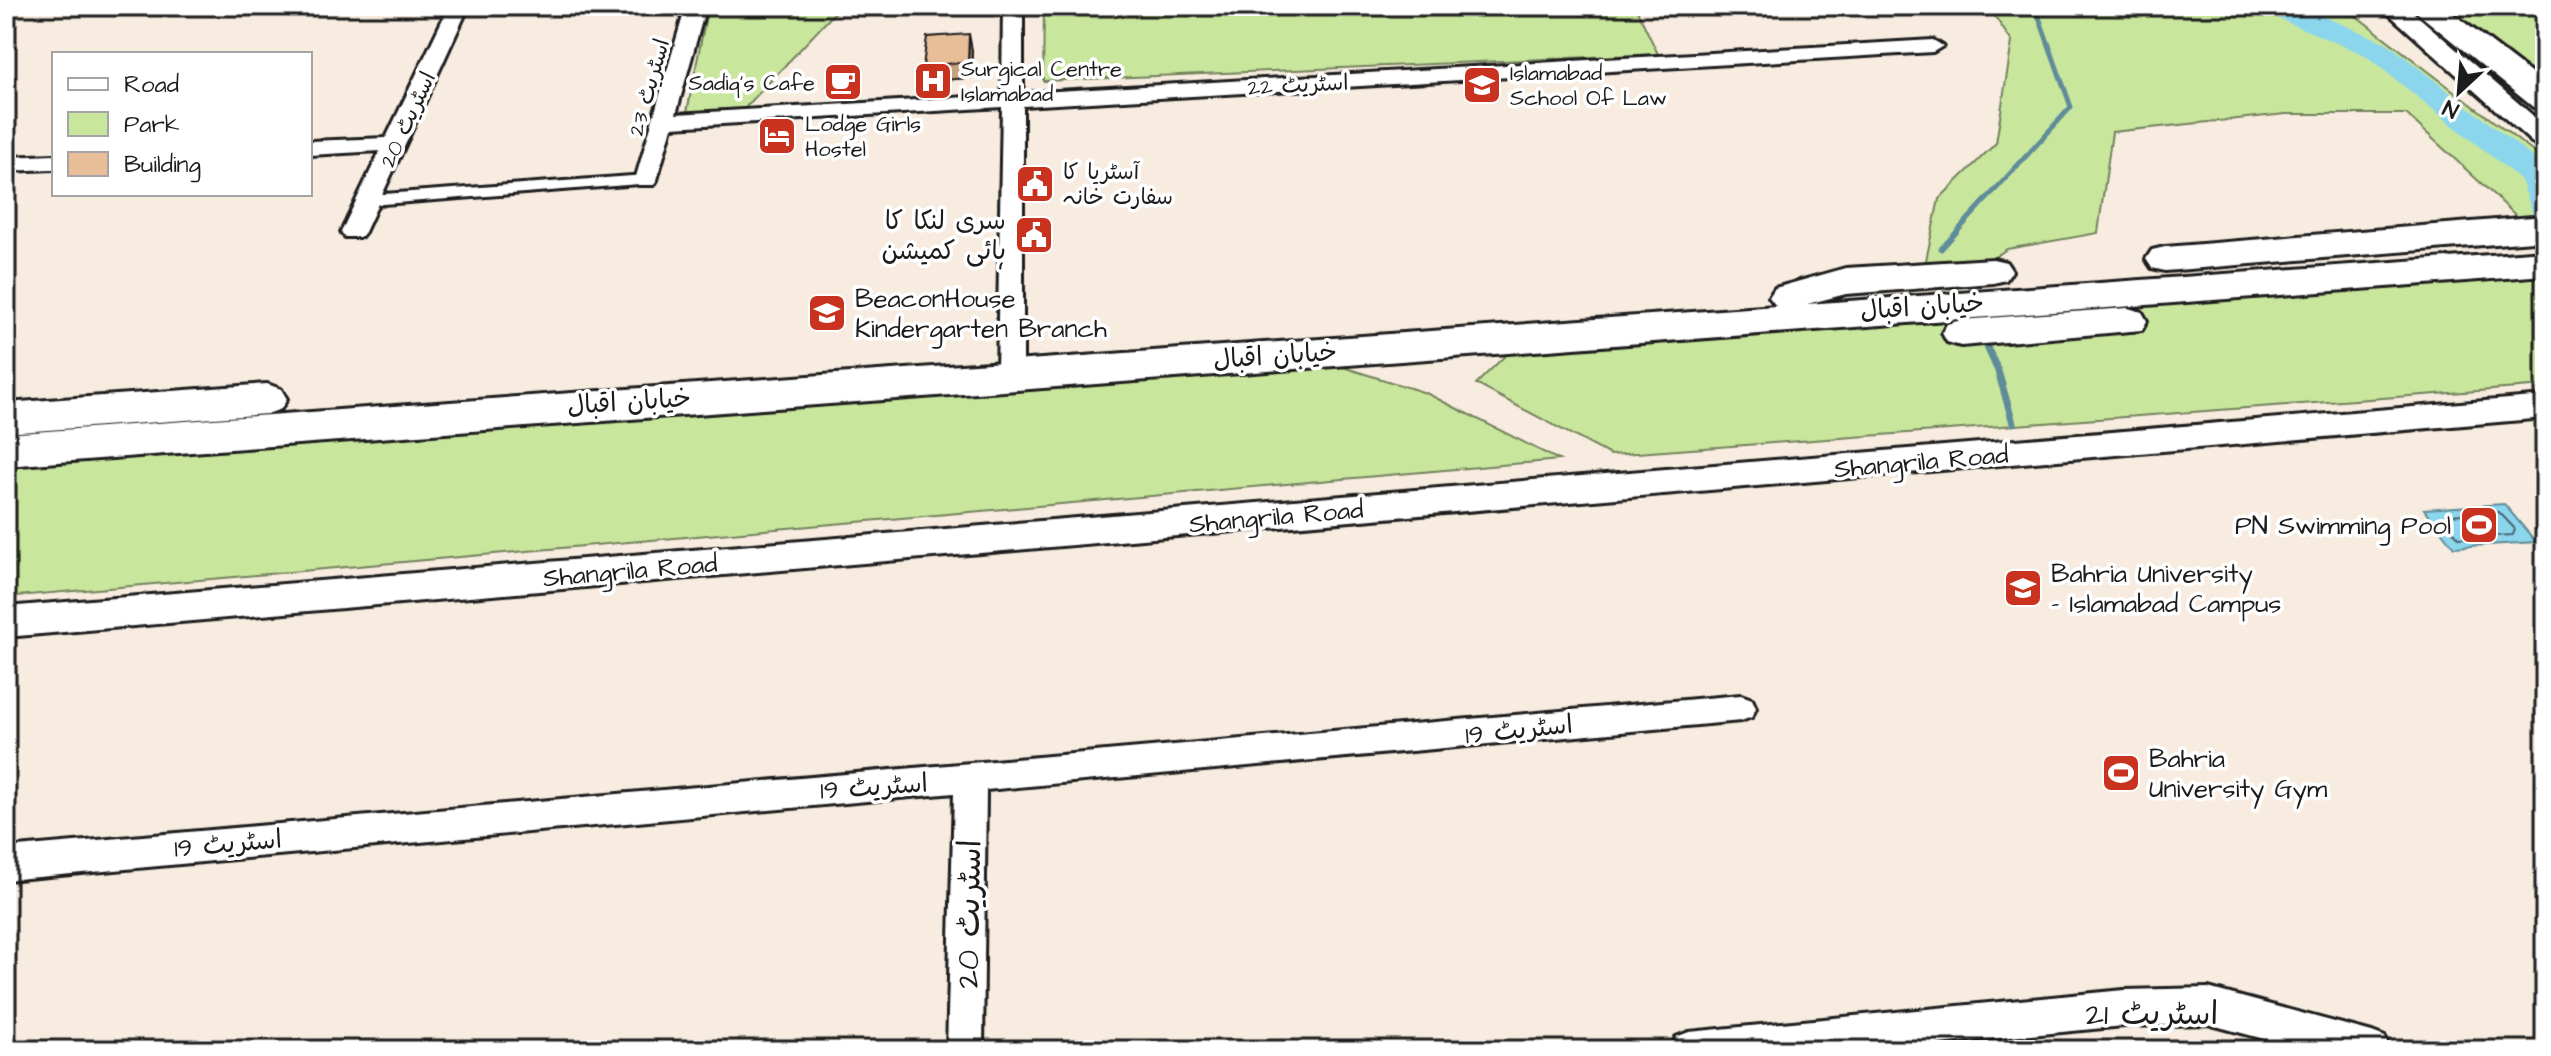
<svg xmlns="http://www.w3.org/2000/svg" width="2551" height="1056" viewBox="0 0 2551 1056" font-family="'Architects Daughter','Playpen Sans Arabic',sans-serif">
  <rect width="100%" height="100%" fill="#f8ece0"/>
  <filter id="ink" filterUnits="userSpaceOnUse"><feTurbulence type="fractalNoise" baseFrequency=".0125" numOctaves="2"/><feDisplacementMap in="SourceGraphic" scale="16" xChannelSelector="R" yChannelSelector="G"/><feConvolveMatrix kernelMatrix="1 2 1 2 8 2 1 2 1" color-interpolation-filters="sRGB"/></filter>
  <g filter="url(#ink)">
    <!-- green -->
    <path fill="#c9e69d" stroke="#72815c" stroke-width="2" d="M708,6H841L745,108L687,112Z
      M1044,6H1635L1658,54L1043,81Z
      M1988,6H2316L2355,15L2545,161V219L2523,222L2406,114H2286L2112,132L2098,233L2007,249L1990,260L1925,265L1939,199L1996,143L2012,42Z
      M2439,6H2533L2545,15V89L2467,23Z
      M2545,269V386L1610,455L1476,384L1511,350Z
      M1333,364L1426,393L1559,460L6,597V466Z"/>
    <!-- water -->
    <path fill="#8cd6ed" stroke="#5f8c99" stroke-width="2" d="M2504,504L2536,542L2454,547L2424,509Z"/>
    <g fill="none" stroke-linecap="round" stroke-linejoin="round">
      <!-- shore -->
      <path stroke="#496670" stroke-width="2" d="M2499,512L2515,529L2513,535L2459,538L2444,520L2447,515Z"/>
      <!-- stream-far1 -->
      <path stroke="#5f8c99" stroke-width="5" d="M1941,249L2071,107L2035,6"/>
      <!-- stream -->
      <path stroke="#5f8c99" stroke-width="7" d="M1973,316L1998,371L2013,423"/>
      <!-- river -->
      <path fill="#8cd6ed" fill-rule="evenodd" d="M2258,6H2298L2387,43L2545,167V217L2533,214L2521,180L2365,55L2263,12Z"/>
      <!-- pedestrian casing -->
      <g stroke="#1c1c1c" stroke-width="6">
        <path id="pedestrian" d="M646,175L654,180L652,183L370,205L362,200L370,195Z"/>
      </g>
      <!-- minor casing -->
      <g stroke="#1c1c1c" stroke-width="6">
        <path id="minor" d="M449,6H469L365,232L361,237H345L341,232L380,151L310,155V141L386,138Z
          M686,6H706L676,114L1002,95L1003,6H1023V93L1933,40L1943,46L1933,52L1023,106V373L1019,379H1001L997,373L1002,107L672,127L657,180L654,185H638L635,180Z
          M54,155V169L6,171V157Z
          M1741,695L1752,699L1756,708L1752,717L1741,721L986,790L983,1050H947L954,793L6,880V848Z
          M2208,988L2372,1032L2385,1037L2390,1050H2305L2208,1024L2124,1026L1876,1050H1671L1676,1037L1689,1032L2124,990Z"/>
      </g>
      <!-- tertiary casing -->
      <g stroke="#1c1c1c" stroke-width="6">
        <path id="tertiary" d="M2380,6H2406L2545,126V148L2536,146Z
          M2545,396V418L6,637V607Z"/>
      </g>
      <!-- primary casing -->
      <g stroke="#1c1c1c" stroke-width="6">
        <path id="primary" d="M2409,6H2443L2545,84V110L2533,107Z
          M2545,216V240L2165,271L2152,268L2146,259L2152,250L2165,247Z
          M2545,251V275L6,466V434L1776,306L1769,297L1775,288L1846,268L1993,259L2006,262L2012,271L2006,280L1993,283L1846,294L1807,304Z
          M2128,308L2142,312L2147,321L2142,330L1961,346L1947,342L1942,333L1947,324L1961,320Z
          M267,384L281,389L287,399L281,409L267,414L6,433V403Z"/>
      </g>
      <!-- pedestrian -->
      <use href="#pedestrian" fill="#fff" fill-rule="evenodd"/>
      <!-- minor -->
      <use href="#minor" fill="#fff" fill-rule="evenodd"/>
      <!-- tertiary -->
      <use href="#tertiary" fill="#fff" fill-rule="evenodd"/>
      <!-- primary -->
      <use href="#primary" fill="#fff" fill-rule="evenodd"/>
    </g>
    <!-- wall -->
    <path fill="#c8a383" stroke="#1c1c1c" stroke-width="2" d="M972,50L971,78L927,81L923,66Z"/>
    <!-- shaded-wall -->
    <path fill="#a2856a" stroke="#1c1c1c" stroke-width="2" d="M969,34L972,50L971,78L968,62Z"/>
    <!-- building -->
    <path fill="#e8be98" stroke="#1c1c1c" stroke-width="2" d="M969,34L968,62L923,66L927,37Z"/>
  </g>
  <!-- icons -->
  <defs>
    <g id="hospital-square" transform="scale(2)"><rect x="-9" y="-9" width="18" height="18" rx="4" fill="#c8321e" stroke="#fff"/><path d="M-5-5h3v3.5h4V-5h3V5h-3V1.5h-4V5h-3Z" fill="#fff"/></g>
    <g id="cafe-square" transform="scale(2)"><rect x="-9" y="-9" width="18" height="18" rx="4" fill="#c8321e" stroke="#fff"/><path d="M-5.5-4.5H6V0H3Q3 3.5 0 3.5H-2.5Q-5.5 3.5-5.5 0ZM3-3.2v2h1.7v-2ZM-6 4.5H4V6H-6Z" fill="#fff"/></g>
    <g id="school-square" transform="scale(2)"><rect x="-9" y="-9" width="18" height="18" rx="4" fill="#c8321e" stroke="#fff"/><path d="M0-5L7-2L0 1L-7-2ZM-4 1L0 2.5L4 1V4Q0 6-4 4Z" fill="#fff"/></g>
    <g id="hotel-square" transform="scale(2)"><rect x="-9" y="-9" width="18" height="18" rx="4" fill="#c8321e" stroke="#fff"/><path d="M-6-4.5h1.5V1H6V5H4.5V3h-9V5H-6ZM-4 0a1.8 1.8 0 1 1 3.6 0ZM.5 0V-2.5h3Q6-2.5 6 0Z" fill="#fff"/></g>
    <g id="civic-square" transform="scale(2)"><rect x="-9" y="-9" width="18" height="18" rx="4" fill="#c8321e" stroke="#fff"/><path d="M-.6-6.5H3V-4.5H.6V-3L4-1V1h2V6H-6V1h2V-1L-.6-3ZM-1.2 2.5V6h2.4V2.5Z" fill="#fff"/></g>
    <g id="stadium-square" transform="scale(2)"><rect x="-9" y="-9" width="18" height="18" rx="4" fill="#c8321e" stroke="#fff"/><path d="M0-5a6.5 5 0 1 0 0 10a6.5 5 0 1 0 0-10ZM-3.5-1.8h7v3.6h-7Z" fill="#fff"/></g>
    <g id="university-square" transform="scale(2)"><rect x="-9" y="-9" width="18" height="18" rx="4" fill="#c8321e" stroke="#fff"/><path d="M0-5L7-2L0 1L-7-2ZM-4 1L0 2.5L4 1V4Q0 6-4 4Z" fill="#fff"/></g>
  </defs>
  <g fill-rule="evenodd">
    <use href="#hospital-square" x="933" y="81"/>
    <use href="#cafe-square" x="843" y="82"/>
    <use href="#school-square" x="1482" y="85"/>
    <use href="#hotel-square" x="777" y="136"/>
    <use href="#civic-square" x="1035" y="184"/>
    <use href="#civic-square" x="1034" y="235"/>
    <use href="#school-square" x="827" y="313"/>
    <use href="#stadium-square" x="2479" y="525"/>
    <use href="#university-square" x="2023" y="588"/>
    <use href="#stadium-square" x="2121" y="773"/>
  </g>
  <g text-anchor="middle" stroke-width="7" stroke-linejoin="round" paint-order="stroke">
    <!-- far-poi labels -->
    <g font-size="22" fill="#1c1c1c" stroke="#fff" text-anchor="start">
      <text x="961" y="76">Surgical Centre<tspan x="961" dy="25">Islamabad</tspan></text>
      <text x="1510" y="80">Islamabad<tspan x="1510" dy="25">School Of Law</tspan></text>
      <text x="815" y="90" text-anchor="end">Sadiq's Cafe</text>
      <text x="805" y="131">Lodge Girls<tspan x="805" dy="25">Hostel</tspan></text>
      <text x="1063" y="179">آسٹریا کا<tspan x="1063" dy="25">سفارت خانہ</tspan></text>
    </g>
    <!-- far-street labels -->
    <g font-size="22" fill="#1c1c1c" stroke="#fff">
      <text transform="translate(1298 84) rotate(-3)" y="8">اسٹریٹ 22</text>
      <text transform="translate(648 87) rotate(-74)" y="8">اسٹریٹ 23</text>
      <text transform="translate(407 119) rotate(-65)" y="8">اسٹریٹ 20</text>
    </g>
    <!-- poi labels -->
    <g font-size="26" fill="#1c1c1c" stroke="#fff" text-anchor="start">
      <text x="1006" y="229" text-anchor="end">سری لنکا کا<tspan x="1006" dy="30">ہائی کمیشن</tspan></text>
      <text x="855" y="307">BeaconHouse<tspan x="855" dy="30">Kindergarten Branch</tspan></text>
      <text x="2451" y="534" text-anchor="end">PN Swimming Pool</text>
      <text x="2051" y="582">Bahria University<tspan x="2051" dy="30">- Islamabad Campus</tspan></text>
      <text x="2149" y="767">Bahria<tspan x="2149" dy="30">University Gym</tspan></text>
    </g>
    <!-- street labels -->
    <g font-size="26" fill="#1c1c1c" stroke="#fff">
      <text transform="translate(1922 306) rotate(-4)" y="9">خیابان اقبال</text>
      <text transform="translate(1275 355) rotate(-4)" y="9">خیابان اقبال</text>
      <text transform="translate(629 401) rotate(-4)" y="9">خیابان اقبال</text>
      <text transform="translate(1921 461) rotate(-5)" y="9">Shangrila Road</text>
      <text transform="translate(1276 516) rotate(-5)" y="9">Shangrila Road</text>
      <text transform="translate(630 570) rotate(-5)" y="9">Shangrila Road</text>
      <text transform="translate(1519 729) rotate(-6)" y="9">اسٹریٹ 19</text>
      <text transform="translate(874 786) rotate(-4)" y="9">اسٹریٹ 19</text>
      <text transform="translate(228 843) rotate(-5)" y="9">اسٹریٹ 19</text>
    </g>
    <!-- near-street labels -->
    <g font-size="32" fill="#1c1c1c" stroke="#fff">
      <text transform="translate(968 914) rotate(-89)" y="11">اسٹریٹ 20</text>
      <text x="2152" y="1024">اسٹریٹ 21</text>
    </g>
  </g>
  <!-- margin -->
  <rect width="2551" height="1056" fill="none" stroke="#fff" stroke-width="32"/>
  <rect x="16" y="16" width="2519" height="1024" fill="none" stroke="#1c1c1c" stroke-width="3" filter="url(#ink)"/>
  <!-- legend -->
  <rect x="52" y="52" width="260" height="144" fill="#ffffff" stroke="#a4a4a4" stroke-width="2"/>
  <rect x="68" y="78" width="40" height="12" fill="#ffffff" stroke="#a4a4a4" stroke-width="2"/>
  <text x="124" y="92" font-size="24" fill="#1c1c1c">Road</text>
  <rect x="68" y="112" width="40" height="24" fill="#c9e69d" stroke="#a4a4a4" stroke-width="2"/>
  <text x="124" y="132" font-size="24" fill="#1c1c1c">Park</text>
  <rect x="68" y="152" width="40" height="24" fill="#e8be98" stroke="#a4a4a4" stroke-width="2"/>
  <text x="124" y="172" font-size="24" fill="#1c1c1c">Building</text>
  <!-- north arrow -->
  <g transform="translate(2459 92) rotate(206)" stroke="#ffffff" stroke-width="6" paint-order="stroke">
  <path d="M0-6L14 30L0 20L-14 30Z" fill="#1c1c1c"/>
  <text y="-12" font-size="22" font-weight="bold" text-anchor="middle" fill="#1c1c1c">N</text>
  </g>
</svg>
